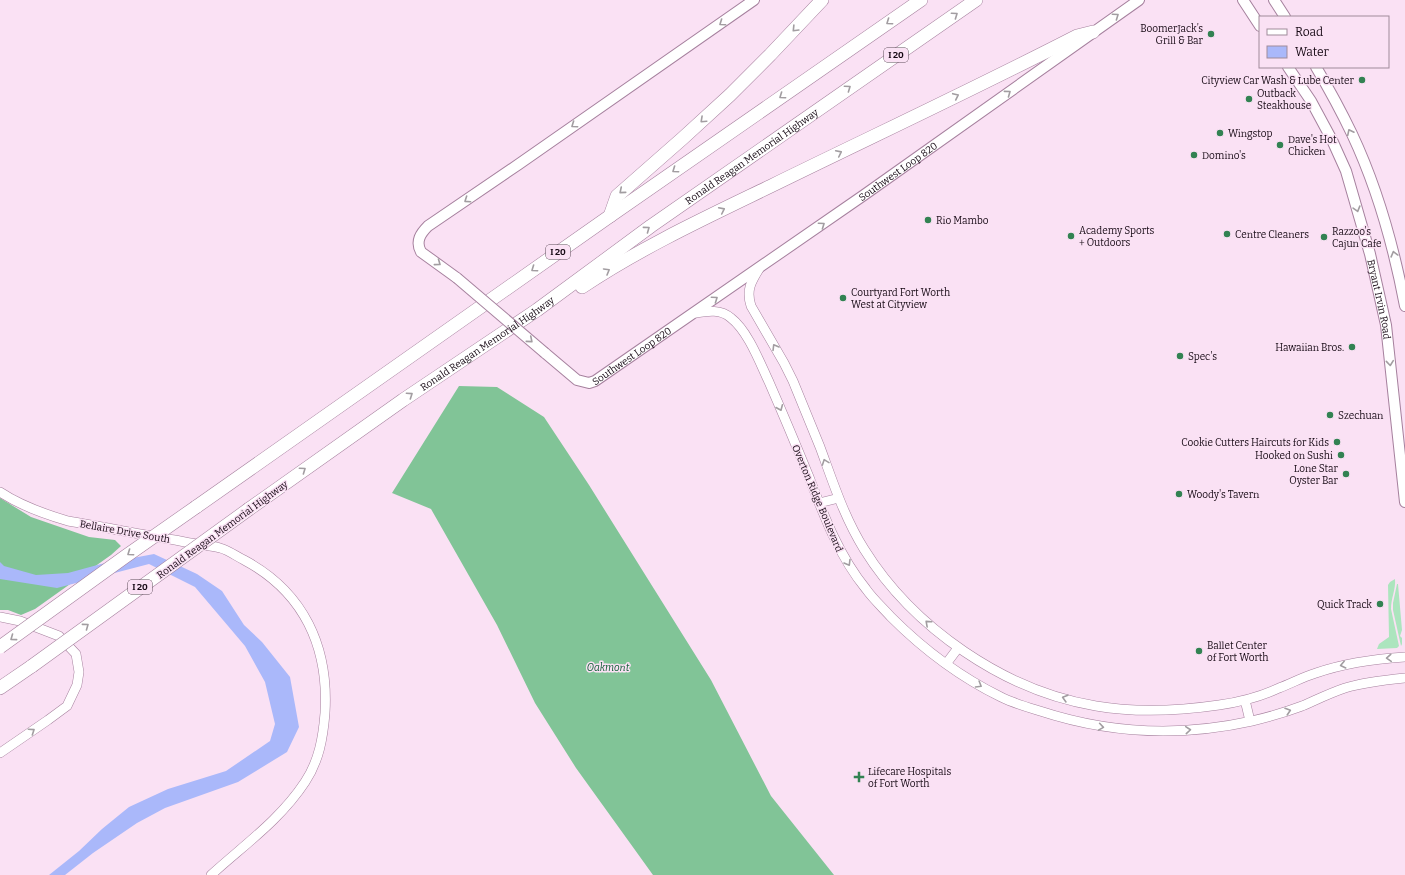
<svg xmlns="http://www.w3.org/2000/svg" width="1405" height="875" viewBox="0 0 1405 875" font-family="Bitter,serif">
  <rect width="100%" height="100%" fill="#fae1f4"/>
  <!-- green -->
  <path fill="#ace5be" d="M1395,579C1396,589 1391,598 1391,609L1399,646L1397,648L1377,649L1379,644L1389,637L1388,585L1390,582Z
    M1397,584H1398L1402,630L1400,636L1402,638V644L1401,646L1393,610V603Z"/>
  <!-- forest -->
  <path fill="#81c497" d="M459,386L497,387L544,417L589,485L711,680L771,796L834,875H653L576,768L535,703L497,625L431,509L392,493Z
    M0,498L31,517L89,537L115,540L121,546L111,555L35,609L21,615L8,610H0Z"/>
  <!-- water -->
  <path fill="#aab8fa" d="M154,554L197,574L222,591L244,625L262,642L290,677L299,727L287,752L238,782L165,808L137,823L93,853L65,875H49L79,851L102,829L129,807L168,789L226,771L270,741L275,724L265,682L245,646L195,587L149,564L57,588L0,579V562L4,566L36,575L68,573L101,564Z"/>
  <g fill="none" stroke-linecap="round" stroke-linejoin="round">
    <!-- tertiary casing -->
    <g stroke="#a6819e" stroke-width="10">
      <path id="tertiary" d="M759,269C751,282 746,290 751,306L784,363L793,381C802,403 811,425 820,447C833,482 844,517 864,549C913,628 1005,691 1096,706C1137,713 1178,711 1219,705C1240,702 1260,697 1279,688C1292,683 1303,677 1316,673C1345,663 1374,659 1405,657
        M696,313C708,311 721,309 731,318C748,331 760,363 769,382C783,414 796,445 809,477C824,516 839,556 866,589C873,599 883,608 891,617C923,649 960,677 1001,697C1013,703 1027,707 1040,711C1110,734 1180,737 1252,721C1269,717 1286,712 1302,706C1316,700 1330,693 1345,688C1365,682 1385,680 1405,678
        M0,492C21,506 44,514 68,521C100,526 131,533 163,538C176,540 189,543 202,545C208,546 214,546 220,548C228,550 236,556 244,560C304,592 329,647 325,713C323,738 319,761 305,782C280,820 244,845 211,875
        M819,503L839,498
        M0,617L20,621L59,636L76,654L79,672L77,685L67,706L48,720L0,753
        M946,664L958,648
        M1245,700L1250,721"/>
    </g>
    <!-- secondary casing -->
    <g stroke="#a6819e" stroke-width="12">
      <g id="secondary">
        <path d="M1243,0L1260,26"/>
        <path d="M1274,0L1285,17"/>
        <path id="s1" d="M1288,67L1311,101L1332,140L1346,171L1370,254L1386,325L1405,502"/>
        <path d="M1316,67C1329,89 1341,111 1352,134C1377,187 1394,248 1405,306"/>
        <path d="M457,278L421,252C415,241 421,233 428,226L519,164L754,0"/>
        <path id="s2" d="M545,353L577,380L589,383L595,381L864,195L1139,0"/>
      </g>
    </g>
    <!-- motorway casing -->
    <g stroke="#a6819e" stroke-width="14">
      <g id="motorway">
        <path d="M610,216L617,196L683,138L730,95L770,55L822,0"/>
        <path d="M582,287C642,247 707,217 771,186C873,136 976,88 1077,36L1093,32"/>
        <path d="M196,507L610,216L921,0"/>
        <path id="s3" d="M249,509L403,400L537,310L651,226L976,0"/>
        <path d="M0,688L32,666"/>
      </g>
    </g>
    <!-- tertiary -->
    <use href="#tertiary" stroke="#fff" stroke-width="9"/>
    <!-- secondary -->
    <use href="#secondary" stroke="#fff" stroke-width="10"/>
    <!-- motorway -->
    <use href="#motorway" stroke="#fff" stroke-width="13"/>
    <!-- secondary-bridge casing -->
    <g stroke="#a6819e" stroke-width="12" stroke-linecap="butt">
      <path id="secondary-bridge" d="M457,278L545,353"/>
    </g>
    <!-- motorway-bridge casing -->
    <g stroke="#a6819e" stroke-width="14" stroke-linecap="butt">
      <path id="motorway-bridge" d="M0,647L126,556L196,507
        M32,666L249,509"/>
    </g>
    <!-- secondary-bridge -->
    <use href="#secondary-bridge" stroke="#fff" stroke-width="10"/>
    <!-- motorway-bridge -->
    <use href="#motorway-bridge" stroke="#fff" stroke-width="13"/>
  </g>
  <!-- one-way arrows -->
  <defs><path id="oneway-chevron" d="M-2-3.5L2.5 0L-2 3.5" fill="none" stroke-width="1.6" stroke-linecap="round" stroke-linejoin="round"/></defs>
  <g stroke="#a29da1">
    <use href="#oneway-chevron" transform="translate(955 15) rotate(-35)"/>
    <use href="#oneway-chevron" transform="translate(1116 16) rotate(-35)"/>
    <use href="#oneway-chevron" transform="translate(889 22) rotate(145)"/>
    <use href="#oneway-chevron" transform="translate(722 23) rotate(145)"/>
    <use href="#oneway-chevron" transform="translate(795 29) rotate(134)"/>
    <use href="#oneway-chevron" transform="translate(848 88) rotate(-35)"/>
    <use href="#oneway-chevron" transform="translate(1008 93) rotate(-36)"/>
    <use href="#oneway-chevron" transform="translate(782 96) rotate(145)"/>
    <use href="#oneway-chevron" transform="translate(956 96) rotate(-25)"/>
    <use href="#oneway-chevron" transform="translate(703 120) rotate(137)"/>
    <use href="#oneway-chevron" transform="translate(574 125) rotate(145)"/>
    <use href="#oneway-chevron" transform="translate(1350 132) rotate(-116)"/>
    <use href="#oneway-chevron" transform="translate(839 153) rotate(-26)"/>
    <use href="#oneway-chevron" transform="translate(675 170) rotate(145)"/>
    <use href="#oneway-chevron" transform="translate(622 191) rotate(140)"/>
    <use href="#oneway-chevron" transform="translate(467 200) rotate(146)"/>
    <use href="#oneway-chevron" transform="translate(1357 209) rotate(74)"/>
    <use href="#oneway-chevron" transform="translate(722 210) rotate(-26)"/>
    <use href="#oneway-chevron" transform="translate(822 225) rotate(-35)"/>
    <use href="#oneway-chevron" transform="translate(647 229) rotate(-36)"/>
    <use href="#oneway-chevron" transform="translate(1394 254) rotate(-105)"/>
    <use href="#oneway-chevron" transform="translate(438 263) rotate(36)"/>
    <use href="#oneway-chevron" transform="translate(534 269) rotate(145)"/>
    <use href="#oneway-chevron" transform="translate(607 271) rotate(-30)"/>
    <use href="#oneway-chevron" transform="translate(715 299) rotate(-35)"/>
    <use href="#oneway-chevron" transform="translate(530 340) rotate(40)"/>
    <use href="#oneway-chevron" transform="translate(775 347) rotate(-121)"/>
    <use href="#oneway-chevron" transform="translate(1390 363) rotate(84)"/>
    <use href="#oneway-chevron" transform="translate(410 395) rotate(-34)"/>
    <use href="#oneway-chevron" transform="translate(780 408) rotate(67)"/>
    <use href="#oneway-chevron" transform="translate(825 462) rotate(-110)"/>
    <use href="#oneway-chevron" transform="translate(303 470) rotate(-35)"/>
    <use href="#oneway-chevron" transform="translate(130 553) rotate(145)"/>
    <use href="#oneway-chevron" transform="translate(848 563) rotate(59)"/>
    <use href="#oneway-chevron" transform="translate(928 623) rotate(-138)"/>
    <use href="#oneway-chevron" transform="translate(86 626) rotate(-36)"/>
    <use href="#oneway-chevron" transform="translate(13 638) rotate(144)"/>
    <use href="#oneway-chevron" transform="translate(1389 658) rotate(176)"/>
    <use href="#oneway-chevron" transform="translate(1343 665) rotate(167)"/>
    <use href="#oneway-chevron" transform="translate(979 685) rotate(31)"/>
    <use href="#oneway-chevron" transform="translate(1065 698) rotate(-164)"/>
    <use href="#oneway-chevron" transform="translate(1288 711) rotate(-18)"/>
    <use href="#oneway-chevron" transform="translate(1101 727) rotate(9)"/>
    <use href="#oneway-chevron" transform="translate(1188 730) rotate(-5)"/>
    <use href="#oneway-chevron" transform="translate(32 731) rotate(-34)"/>
  </g>
  <!-- markers -->
  <g fill="#328252" stroke="#fae1f4" stroke-width="1.5">
    <circle cx="1211" cy="34" r="4"/>
    <circle cx="1362" cy="80" r="4"/>
    <circle cx="1249" cy="99" r="4"/>
    <circle cx="1220" cy="133" r="4"/>
    <circle cx="1280" cy="145" r="4"/>
    <circle cx="1194" cy="155" r="4"/>
    <circle cx="928" cy="220" r="4"/>
    <circle cx="1227" cy="234" r="4"/>
    <circle cx="1071" cy="236" r="4"/>
    <circle cx="1324" cy="237" r="4"/>
    <circle cx="843" cy="298" r="4"/>
    <circle cx="1352" cy="347" r="4"/>
    <circle cx="1180" cy="356" r="4"/>
    <circle cx="1330" cy="415" r="4"/>
    <circle cx="1337" cy="442" r="4"/>
    <circle cx="1341" cy="455" r="4"/>
    <circle cx="1346" cy="474" r="4"/>
    <circle cx="1179" cy="494" r="4"/>
    <circle cx="1380" cy="604" r="4"/>
    <circle cx="1199" cy="651" r="4"/>
    <path d="M857 771h4v4h4v4h-4v4h-4v-4h-4v-4h4z"/>
  </g>
  <g text-anchor="middle" stroke-width="3" stroke-linejoin="round" paint-order="stroke">
    <!-- shield labels -->
    <g fill="#fae1f4" stroke="#5a4a57" stroke-width="1">
      <rect x="884" y="48" width="24" height="14" rx="3"/>
      <rect x="546" y="245" width="24" height="14" rx="3"/>
      <rect x="128" y="580" width="24" height="14" rx="3"/>
    </g>
    <g font-size="9" font-weight="bold" fill="#160914">
      <text x="896" y="58">I 20</text>
      <text x="558" y="255">I 20</text>
      <text x="140" y="590">I 20</text>
    </g>
    <!-- poi labels -->
    <g font-size="10" fill="#160914" stroke="#fae1f4" text-anchor="start">
      <text x="1203" y="32" text-anchor="end">BoomerJack’s<tspan x="1203" dy="12">Grill &amp; Bar</tspan></text>
      <text x="1354" y="84" text-anchor="end">Cityview Car Wash &amp; Lube Center</text>
      <text x="1257" y="97">Outback<tspan x="1257" dy="12">Steakhouse</tspan></text>
      <text x="1228" y="137">Wingstop</text>
      <text x="1288" y="143">Dave's Hot<tspan x="1288" dy="12">Chicken</tspan></text>
      <text x="1202" y="159">Domino's</text>
      <text x="936" y="224">Rio Mambo</text>
      <text x="1079" y="234">Academy Sports<tspan x="1079" dy="12">+ Outdoors</tspan></text>
      <text x="1332" y="235">Razzoo’s<tspan x="1332" dy="12">Cajun Cafe</tspan></text>
      <text x="1235" y="238">Centre Cleaners</text>
      <text x="851" y="296">Courtyard Fort Worth<tspan x="851" dy="12">West at Cityview</tspan></text>
      <text x="1344" y="351" text-anchor="end">Hawaiian Bros.</text>
      <text x="1188" y="360">Spec's</text>
      <text x="1338" y="419">Szechuan</text>
      <text x="1329" y="446" text-anchor="end">Cookie Cutters Haircuts for Kids</text>
      <text x="1333" y="459" text-anchor="end">Hooked on Sushi</text>
      <text x="1338" y="472" text-anchor="end">Lone Star<tspan x="1338" dy="12">Oyster Bar</tspan></text>
      <text x="1187" y="498">Woody's Tavern</text>
      <text x="1372" y="608" text-anchor="end">Quick Track</text>
      <text x="1207" y="649">Ballet Center<tspan x="1207" dy="12">of Fort Worth</tspan></text>
      <text x="868" y="775">Lifecare Hospitals<tspan x="868" dy="12">of Fort Worth</tspan></text>
    </g>
    <!-- street labels -->
    <g font-size="10" fill="#160914" stroke="#fae1f4">
      <text dy="4" stroke="none"><textPath href="#s3" startOffset="614">Ronald Reagan Memorial Highway</textPath></text>
      <text dy="4" stroke="none"><textPath href="#s2" startOffset="429">Southwest Loop 820</textPath></text>
      <text dy="4" stroke="none"><textPath href="#s1" startOffset="252">Bryant Irvin Road</textPath></text>
      <text dy="4" stroke="none"><textPath href="#s3" startOffset="290">Ronald Reagan Memorial Highway</textPath></text>
      <text dy="4" stroke="none"><textPath href="#s2" startOffset="105">Southwest Loop 820</textPath></text>
      <text transform="translate(818 498) rotate(67)" y="4">Overton Ridge Boulevard</text>
      <text transform="translate(222 529) rotate(-36)" y="4">Ronald Reagan Memorial Highway</text>
      <text transform="translate(125 531) rotate(10)" y="4">Bellaire Drive South</text>
    </g>
    <!-- park labels -->
    <g font-size="10" font-style="italic" fill="#0c5c33" stroke="#fae1f4">
      <text x="608" y="671">Oakmont</text>
    </g>
  </g>
  <!-- legend -->
  <rect x="1259" y="16" width="130" height="52" fill="#fae1f4" stroke="#9f8b9a"/>
  <rect x="1267" y="29" width="20" height="6" fill="#ffffff" stroke="#9f8b9a"/>
  <text x="1295" y="36" font-size="12" fill="#160914">Road</text>
  <rect x="1267" y="46" width="20" height="12" fill="#aab8fa" stroke="#9f8b9a"/>
  <text x="1295" y="56" font-size="12" fill="#160914">Water</text>
</svg>
